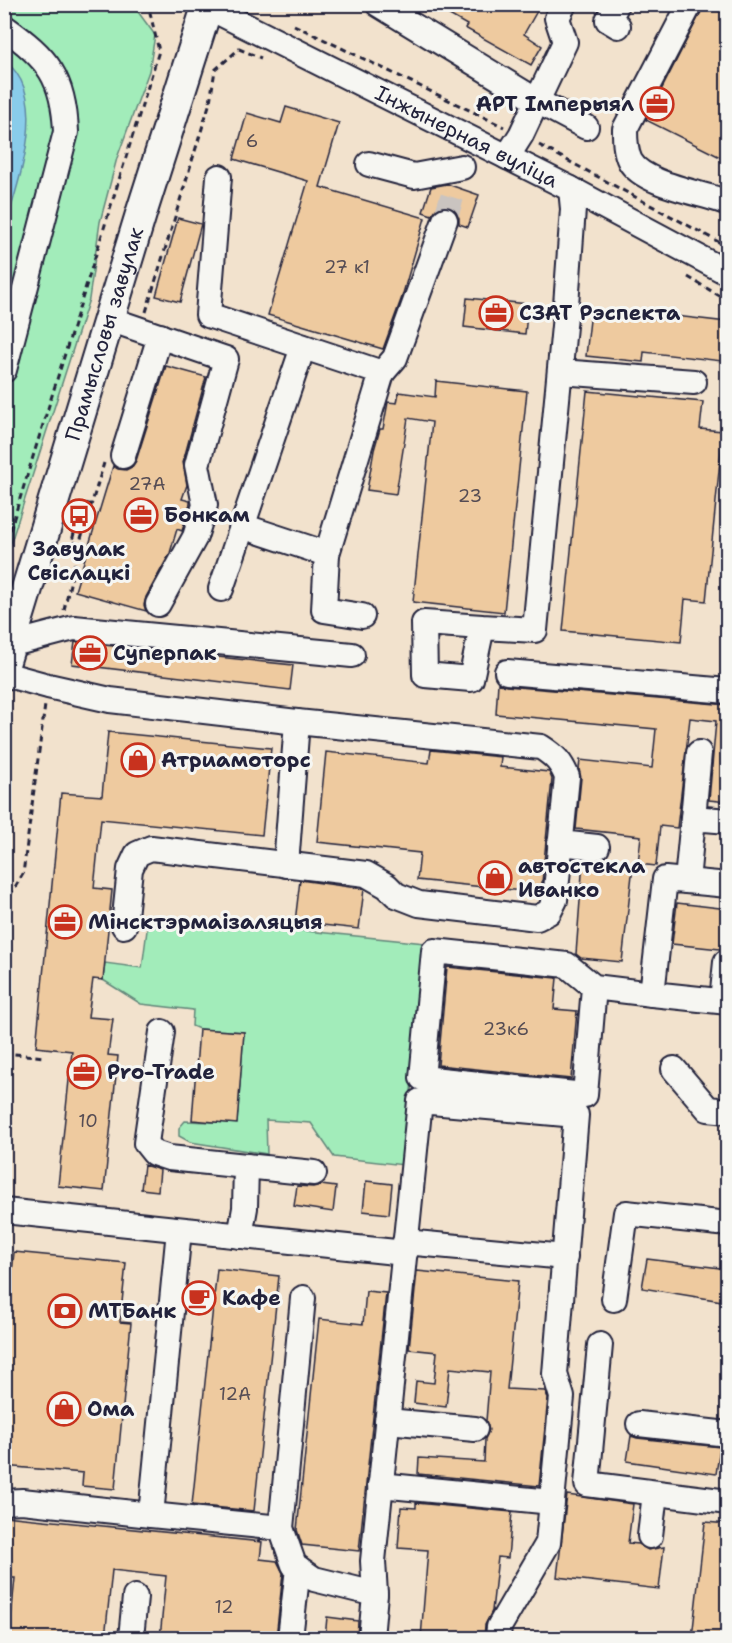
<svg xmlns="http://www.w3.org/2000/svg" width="732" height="1643" viewBox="0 0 732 1643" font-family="'Shantell Sans',sans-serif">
  <rect width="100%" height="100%" fill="#f4ede1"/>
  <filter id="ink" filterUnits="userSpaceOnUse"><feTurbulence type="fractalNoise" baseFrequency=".0167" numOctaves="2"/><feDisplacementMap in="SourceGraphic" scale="12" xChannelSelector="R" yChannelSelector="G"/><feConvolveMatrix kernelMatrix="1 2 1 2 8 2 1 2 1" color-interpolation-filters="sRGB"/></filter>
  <g filter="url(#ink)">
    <!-- built -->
    <path fill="#f2e2cd" d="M5,5H727V1638H5Z"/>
    <!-- green -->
    <path fill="#a2ecba" stroke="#62877a" stroke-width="1.5" d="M5,5H133L155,35L149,71L117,158L100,222L89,299L5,561Z
      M149,915L425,943L404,1165L334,1157L311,1123L266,1120L267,1154L190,1142L179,1136V1128L185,1121L237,1123L244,1032L199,1029L192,1026L193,1010L141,1004L103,980L105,963L142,968Z"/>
    <!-- water -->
    <path fill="#89ccea" stroke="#6088a4" stroke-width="1.5" d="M5,61C52,97 17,183 5,229Z"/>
    <!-- building -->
    <path fill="#eeca9f" stroke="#22223b" stroke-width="1.5" d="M430,4H541L524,34L542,46L531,65L465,28L467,25Z
      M705,4L728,15V161L646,120Z
      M286,107L339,123L320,187L425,218L402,297L383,349L268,315L308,181L234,159L247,113L281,123Z
      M447,184L479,195L468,227L459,224V218L456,211L449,206H442L436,209L432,215L423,212L431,187Z
      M178,218L201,224L180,302L156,296Z
      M467,298L528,304L525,334L464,327Z
      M591,311L666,320L667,315L727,322L722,361L644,352L643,362L586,356Z
      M166,366L206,377L183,462L187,485L182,499L190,501V504L182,531L177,529L170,553L146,597L144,605L146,611L75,591L113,466L118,469L126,470L132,467L136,461Z
      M436,381L527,391L504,612L413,602L432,422L408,418L396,494L367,490L374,450L380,429H383L388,402L397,403L399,392L435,397Z
      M587,391L703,402L700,429L723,431L706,601L685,599L681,642L563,631Z
      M75,642L293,665L290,690L72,664Z
      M498,683L506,686L728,705V802L709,800L716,721L690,718L677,828L660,826L656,866L638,864L641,836L576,829L581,778L579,769L580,760L652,768L656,729L496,714Z
      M108,732L271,748L262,835L101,819L94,888L112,890L103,980L93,979L88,1017L113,1019L108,1055L118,1056L104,1191L58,1186L72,1051L36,1047L61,793L102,796Z
      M431,750L501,757L500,767L549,772L552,779L541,893L417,880L420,853L317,842L326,752L429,763Z
      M583,861L633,866L622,962L581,958L576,954Z
      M300,880L364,889L359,929L295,922Z
      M677,903L728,909V948L720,949L672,944Z
      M447,967L557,978L554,1009L577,1011L571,1079L438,1065Z
      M199,1029L244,1032L237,1124L192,1120Z
      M144,1165L160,1170L158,1191L141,1189Z
      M366,1181L392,1184L389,1214L363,1211Z
      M321,1185L336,1187L333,1212L294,1206L297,1186L313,1187Z
      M14,1252L126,1263L120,1322L131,1323L115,1489L82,1486L83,1473L4,1466V1352Z
      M647,1259L728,1269V1302L642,1288Z
      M217,1269L279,1276L254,1511L192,1505Z
      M417,1271L518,1281L507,1389L545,1391L548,1398L539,1486L418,1474L419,1458L484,1462L485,1439L489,1430L486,1421L490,1372L450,1368L446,1407L414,1403L416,1381L434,1383L437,1352L409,1349Z
      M366,1291L386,1293L359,1551L302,1545L297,1530L319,1319L363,1324Z
      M631,1436L637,1438L720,1447L716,1474L627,1461Z
      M567,1495L633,1504L628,1543L639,1544L648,1550L664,1547L659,1589L557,1577Z
      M416,1503L512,1512L508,1558L498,1557L492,1611L485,1625L484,1638H421L428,1550L398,1548L401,1507L416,1508Z
      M4,1516L262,1542L260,1559L277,1561L283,1573L276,1638H160L166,1576L112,1570L105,1638H9L15,1578H4Z
      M705,1522L728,1524V1638H692Z
      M327,1617L358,1621L357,1638H325Z"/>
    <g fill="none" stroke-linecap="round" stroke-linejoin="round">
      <!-- minor-tunnel -->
      <path stroke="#cac4c0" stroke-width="24" stroke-dasharray="24 12" stroke-linecap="butt" d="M445,220L455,187"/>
      <!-- minor casing -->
      <g stroke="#22223b" stroke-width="28">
        <g id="minor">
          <path id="s1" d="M202,4L571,189L728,273"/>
          <path d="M378,4L537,101L521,135L507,157"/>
          <path d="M564,4L557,18L565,42L537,101L586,127"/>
          <path d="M690,4L625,129C625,140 625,151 630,161C643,185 704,193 728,203"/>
          <path d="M615,8L608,20L618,26"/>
          <path d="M4,27C48,58 64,78 66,132L4,370"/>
          <path d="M369,164L414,176L462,167"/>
          <path d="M219,177L208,315L382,373L395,358L445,220"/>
          <path d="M109,319L226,359L197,465L205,505L195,537L158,604"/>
          <path d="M560,372L694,382"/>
          <path d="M123,456L160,336"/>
          <path d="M242,526L327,554L382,373"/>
          <path d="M327,554L324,610L362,616"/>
          <path d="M221,589L303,347"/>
          <path d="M482,627L424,623L425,675L471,679L482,627L535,630L566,305L573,209L571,189"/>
          <path d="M9,645L74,628L352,655"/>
          <path d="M507,672L728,691"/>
          <path d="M4,674L48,686L110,700L297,722L541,747C555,756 561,762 567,777L555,900L549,912L537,918L419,904L396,895L387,886L366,874L151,848L137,854L130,869L124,926"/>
          <path d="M693,818L699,753"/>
          <path d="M560,843L597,847"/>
          <path d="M286,865L297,722"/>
          <path d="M687,881L693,818L728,821"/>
          <path d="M728,885L665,879L652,994L728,1002"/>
          <path d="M594,987L585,1095L422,1078L434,951L567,965L594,987L652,994"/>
          <path d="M722,1001L726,962"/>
          <path d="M162,1032L146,1143L154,1153L169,1158L246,1166L245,1208L240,1236"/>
          <path d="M674,1069L708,1109L728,1111"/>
          <path d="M246,1166L314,1173"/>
          <path d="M4,1211L405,1253"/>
          <path d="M405,1242L565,1257"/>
          <path d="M303,1298L281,1528L294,1565L314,1579L375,1594L371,1638"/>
          <path d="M614,1299L626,1213L728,1224"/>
          <path d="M600,1345L587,1484L728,1502"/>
          <path d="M387,1421L475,1429"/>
          <path d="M639,1424L728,1434"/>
          <path d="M380,1485L552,1502"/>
          <path d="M4,1502L22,1501L151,1515L179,1230"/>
          <path d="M151,1515L281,1528"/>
          <path d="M650,1536L655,1493"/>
          <path d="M375,1594L373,1561L420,1101L576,1115L555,1374L562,1397L548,1543L499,1627L498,1638"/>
          <path d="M131,1638L135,1597"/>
          <path d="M290,1638L298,1568"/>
        </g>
      </g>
      <!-- major casing -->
      <g stroke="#22223b" stroke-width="34">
        <g id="major">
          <path id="s2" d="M4,664L141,214L208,4"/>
        </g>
      </g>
      <!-- path -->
      <path stroke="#22223b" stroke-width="3" stroke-dasharray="6 4.5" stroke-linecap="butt" d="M294,25L504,127
        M539,145L728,247
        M688,277L728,301
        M146,312L210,102L215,70L239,49L261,58
        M79,545L72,541L82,502L92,505
        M4,550L159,51L148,4
        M64,610L79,545L104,463
        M4,905L23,874L45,705
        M4,1053L45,1057"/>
      <!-- minor -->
      <use href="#minor" stroke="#f6f6f2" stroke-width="24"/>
      <!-- major -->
      <use href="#major" stroke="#f6f6f2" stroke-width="30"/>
    </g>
  </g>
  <!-- icons -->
  <defs>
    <g id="office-ring" transform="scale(1.725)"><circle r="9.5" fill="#f6f6f2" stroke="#c8321e" stroke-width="1.5"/><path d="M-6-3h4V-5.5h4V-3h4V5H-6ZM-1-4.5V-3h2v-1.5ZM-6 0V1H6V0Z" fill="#c8321e"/></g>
    <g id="bus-ring" transform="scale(1.725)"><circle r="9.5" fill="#f6f6f2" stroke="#c8321e" stroke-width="1.5"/><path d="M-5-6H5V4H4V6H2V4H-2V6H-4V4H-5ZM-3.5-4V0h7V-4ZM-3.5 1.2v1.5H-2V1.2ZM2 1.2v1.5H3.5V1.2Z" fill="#c8321e"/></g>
    <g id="shop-ring" transform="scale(1.725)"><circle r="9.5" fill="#f6f6f2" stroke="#c8321e" stroke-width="1.5"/><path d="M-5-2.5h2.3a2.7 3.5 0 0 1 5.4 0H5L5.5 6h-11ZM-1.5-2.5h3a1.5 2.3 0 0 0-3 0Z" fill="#c8321e"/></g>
    <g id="cafe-ring" transform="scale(1.725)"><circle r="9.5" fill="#f6f6f2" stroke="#c8321e" stroke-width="1.5"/><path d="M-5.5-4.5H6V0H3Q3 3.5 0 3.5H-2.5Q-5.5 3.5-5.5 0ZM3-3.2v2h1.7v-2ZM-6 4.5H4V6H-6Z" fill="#c8321e"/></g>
    <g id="bank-ring" transform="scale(1.725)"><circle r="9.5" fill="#f6f6f2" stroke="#c8321e" stroke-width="1.5"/><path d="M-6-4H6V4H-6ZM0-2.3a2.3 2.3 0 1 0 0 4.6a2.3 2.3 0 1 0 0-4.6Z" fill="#c8321e"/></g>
  </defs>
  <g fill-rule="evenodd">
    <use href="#office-ring" x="657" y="104"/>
    <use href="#office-ring" x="496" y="313"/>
    <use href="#office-ring" x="141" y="515"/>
    <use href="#bus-ring" x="79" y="516"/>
    <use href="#office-ring" x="90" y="653"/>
    <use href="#shop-ring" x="138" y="760"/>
    <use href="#shop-ring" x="495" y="878"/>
    <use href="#office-ring" x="65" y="922"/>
    <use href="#office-ring" x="84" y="1072"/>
    <use href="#cafe-ring" x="199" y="1298"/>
    <use href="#bank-ring" x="65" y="1311"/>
    <use href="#shop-ring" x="64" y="1409"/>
  </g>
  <g text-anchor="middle" stroke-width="6" stroke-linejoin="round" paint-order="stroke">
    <!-- number labels -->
    <g font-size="18" fill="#554c54">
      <text x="252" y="147">6</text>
      <text x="347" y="273">27 к1</text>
      <text x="147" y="490">27А</text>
      <text x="470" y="502">23</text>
      <text x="506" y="1035">23к6</text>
      <text x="88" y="1127">10</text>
      <text x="235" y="1400">12А</text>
      <text x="224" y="1613">12</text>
    </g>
    <!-- poi labels -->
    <g font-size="21" font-weight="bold" fill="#22223b" stroke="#f6f6f2" text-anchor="start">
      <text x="634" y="111" text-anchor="end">АРТ Імперыял</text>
      <text x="519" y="320">СЗАТ Рэспекта</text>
      <text x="164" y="522">Бонкам</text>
      <text x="79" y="556" text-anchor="middle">Завулак<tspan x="79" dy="24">Свіслацкі</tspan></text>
      <text x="113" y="660">Суперпак</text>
      <text x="161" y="767">Атриамоторс</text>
      <text x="518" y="873">автостекла<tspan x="518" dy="24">Иванко</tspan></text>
      <text x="88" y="929">Мінсктэрмаізаляцыя</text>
      <text x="107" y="1079">Pro-Trade</text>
      <text x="222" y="1305">Кафе</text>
      <text x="88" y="1318">МТБанк</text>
      <text x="87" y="1416">Ома</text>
    </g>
    <!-- street labels -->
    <g font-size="21" fill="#22223b" stroke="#f6f6f2">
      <text dy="7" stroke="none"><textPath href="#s1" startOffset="296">Інжынерная вуліца</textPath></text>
      <text dy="7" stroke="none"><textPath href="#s2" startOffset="345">Прамысловы завулак</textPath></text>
    </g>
  </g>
  <!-- margin -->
  <rect width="732" height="1643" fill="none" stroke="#f6f6f2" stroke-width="24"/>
  <rect x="12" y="12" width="708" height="1619" fill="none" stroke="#22223b" stroke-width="2" filter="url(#ink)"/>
</svg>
